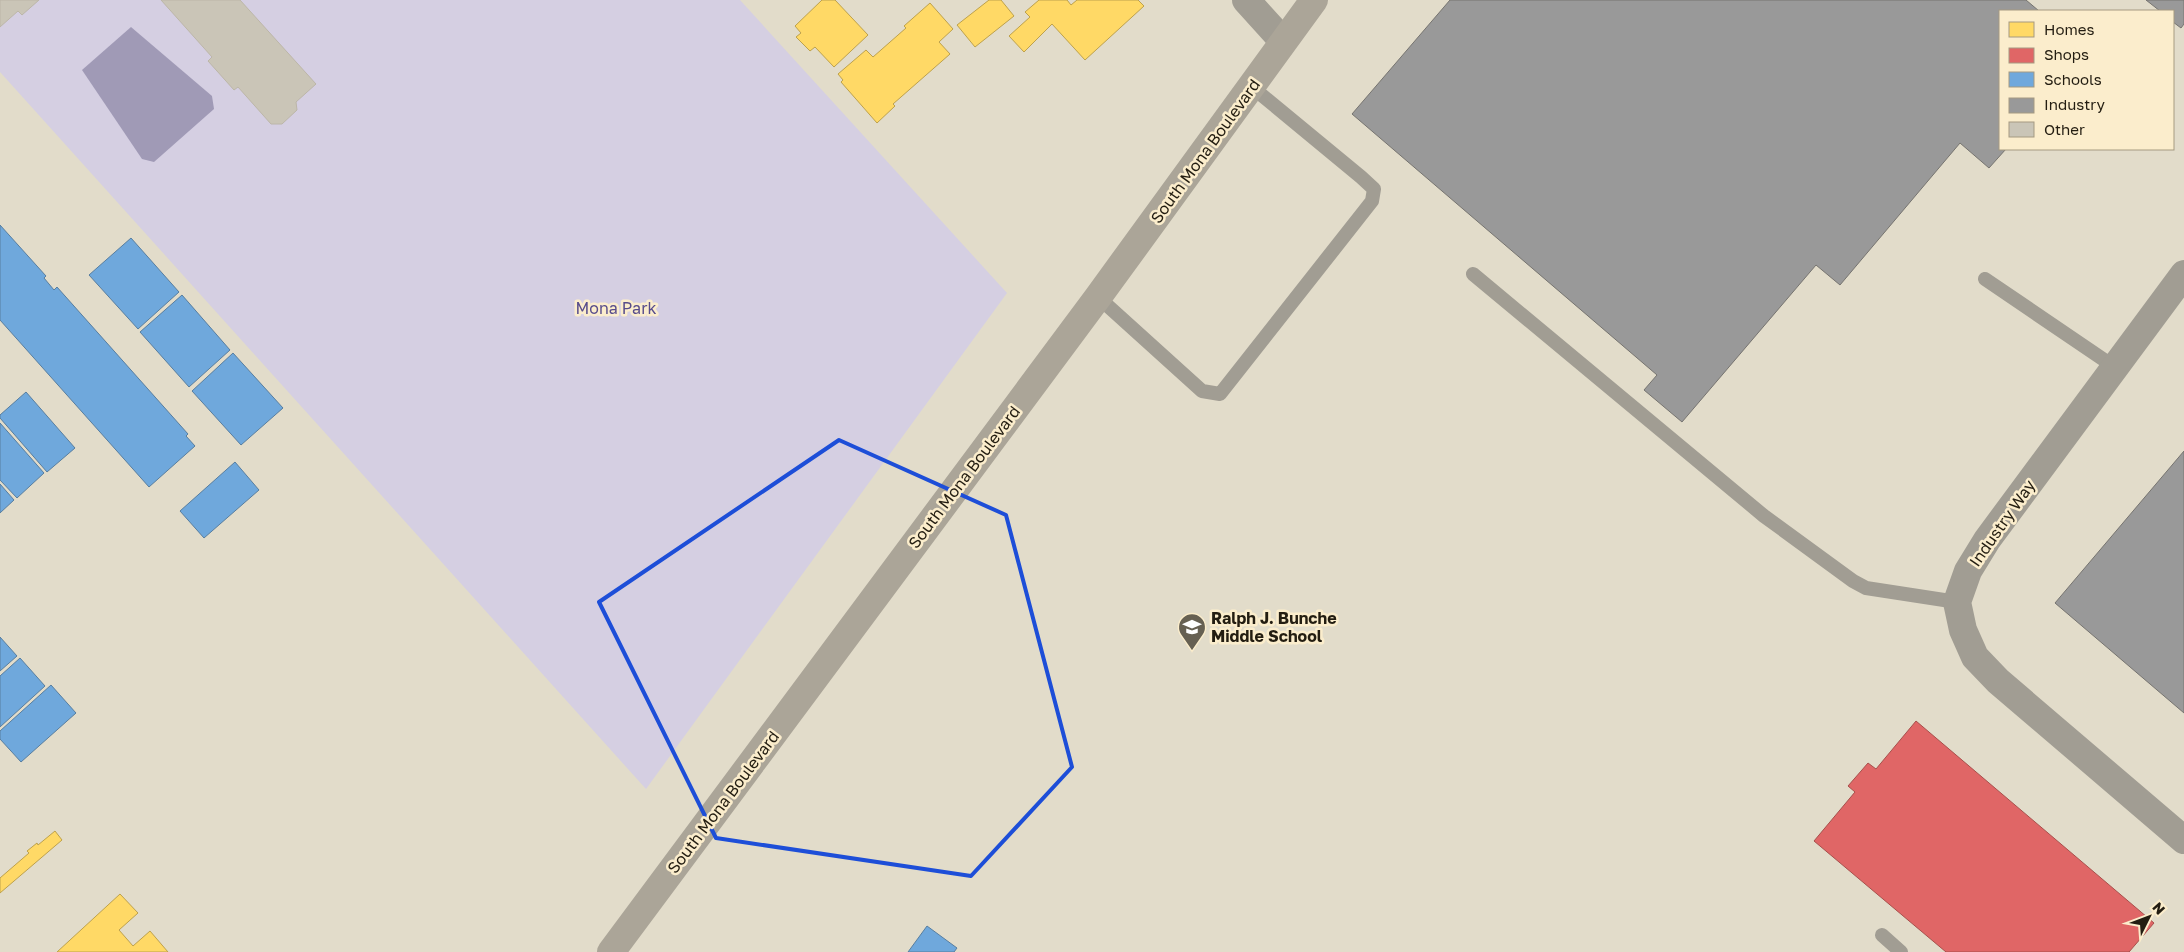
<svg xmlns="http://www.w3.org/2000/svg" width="2184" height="952" viewBox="0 0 2184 952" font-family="'Golos Text',sans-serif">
  <rect width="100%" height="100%" fill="#e2dcca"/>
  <!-- green -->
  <path fill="#d5cfe2" d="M0,0H740L1007,293L646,789L0,72Z"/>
  <!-- water -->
  <path fill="#a09ab6" d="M131,27L212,96L214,109L154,162L142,159L82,70Z"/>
  <!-- homes -->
  <path fill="#ffd966" stroke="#bda14c" d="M822,0H835L868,35L834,67L815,47L810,51L796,37L801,33L795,26Z
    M989,0H1001L1014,16L975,47L957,25Z
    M1039,0H1067L1071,5L1077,0H1138L1144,6L1085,60L1052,24L1024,52L1009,36L1030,17L1025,12Z
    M930,3L953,29L939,42L950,54L893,104L895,106L877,123L841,82L843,80L838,74L866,50L873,57L906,28L904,26Z
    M55,831L62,840L0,893V878L29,853L27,851L37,843L38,845Z
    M120,894L138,913L119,930L133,946L150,931L168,952H57Z"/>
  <!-- shops -->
  <path fill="#e06666" stroke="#a7504c" d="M1916,721L2154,923L2129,952H1946L1814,841L1855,792L1848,786L1868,763L1876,769Z"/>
  <!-- schools -->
  <path fill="#6fa8dc" stroke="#587e9f" d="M0,225L46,276L44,278L54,290L57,287L188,434L186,436L195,446L149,487L0,320Z
    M131,238L179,292L138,329L89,275Z
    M182,295L230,350L189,387L140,332Z
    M233,353L283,408L241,445L192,391Z
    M26,392L75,448L47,472L0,418V415Z
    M0,423L44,473L17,498L0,480Z
    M235,462L259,490L204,538L180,511Z
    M0,484L14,500L0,513Z
    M0,637L17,656L0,671Z
    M20,658L45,686L0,727V676Z
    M51,685L76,713L21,762L0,739V731Z
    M927,926L957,948L954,952H908Z"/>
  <!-- industry -->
  <path fill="#999" stroke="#767470" d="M1450,0H2026L2039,11H2000V149H2006L1989,168L1960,143L1840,285L1816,265L1682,422L1644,390L1657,375L1352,114Z
    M2146,0H2184V24L2181,28L2173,22V11H2160Z
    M2184,451V713L2055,603Z"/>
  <!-- building -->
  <path fill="#cac5b7" stroke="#bcb6a8" d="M0,0H39L22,15L18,11L0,27Z
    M161,0H240L316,84L296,102L297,110L282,124H271L238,87L234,90L208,61L212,57Z"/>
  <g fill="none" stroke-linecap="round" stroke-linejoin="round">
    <!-- lane -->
    <path stroke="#a19d93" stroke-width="14" d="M1473,274L1764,516L1853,581L1866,588L1957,602
      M1985,279L2116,368
      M1098,297L1202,391L1220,394L1372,201L1374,189L1361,177L1252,87
      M1882,935L1901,952"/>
    <!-- street -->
    <path stroke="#a19d93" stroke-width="28" d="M1246,0L1283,41
      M2184,274L1987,540L1968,571L1957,602L1963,630L1975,657L1998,681L2184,840"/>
    <!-- secondary -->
    <path stroke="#aba598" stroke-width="28" d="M611,952L1098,297L1314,0"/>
  </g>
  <!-- marked area -->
  <path fill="none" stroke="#1d4ed8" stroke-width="4" stroke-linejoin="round" d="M839,440L1006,515L1072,767L971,876L716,838L599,602Z"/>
  <!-- icons -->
  <defs>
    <g id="school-pin" transform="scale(1.4375)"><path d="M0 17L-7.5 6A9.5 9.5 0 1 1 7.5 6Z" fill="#666052" stroke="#fbedcc"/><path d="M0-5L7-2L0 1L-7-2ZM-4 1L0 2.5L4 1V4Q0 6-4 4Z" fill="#fff"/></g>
  </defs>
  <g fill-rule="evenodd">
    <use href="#school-pin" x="1192" y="627"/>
  </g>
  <g text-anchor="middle" stroke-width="5" stroke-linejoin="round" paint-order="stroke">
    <!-- street labels -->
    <g font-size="16" fill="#231d11" stroke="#fbedcc">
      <text transform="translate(1205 151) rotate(-54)" y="6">South Mona Boulevard</text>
      <text transform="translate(964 477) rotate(-53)" y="6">South Mona Boulevard</text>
      <text transform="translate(2002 523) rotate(-55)" y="6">Industry Way</text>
      <text transform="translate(723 802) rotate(-53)" y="6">South Mona Boulevard</text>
    </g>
    <!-- park labels -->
    <g font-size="16" fill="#574c8b" stroke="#fbedcc">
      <text x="616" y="314">Mona Park</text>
    </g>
    <!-- poi labels -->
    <g font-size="16" font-weight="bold" fill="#231d11" stroke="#fbedcc" text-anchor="start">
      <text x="1211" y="624">Ralph J. Bunche<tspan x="1211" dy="18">Middle School</tspan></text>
    </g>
  </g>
  <!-- legend -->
  <rect x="1999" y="10" width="175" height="140" fill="#fbedcc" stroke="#a59a81"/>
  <rect x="2009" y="22" width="25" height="15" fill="#ffd966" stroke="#a59a81"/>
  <text x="2044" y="35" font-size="15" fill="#231d11">Homes</text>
  <rect x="2009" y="48" width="25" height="15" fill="#e06666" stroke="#a59a81"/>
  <text x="2044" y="60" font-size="15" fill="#231d11">Shops</text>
  <rect x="2009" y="72" width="25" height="15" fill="#6fa8dc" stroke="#a59a81"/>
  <text x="2044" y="85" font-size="15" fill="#231d11">Schools</text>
  <rect x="2009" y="98" width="25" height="15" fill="#999999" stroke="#a59a81"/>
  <text x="2044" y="110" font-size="15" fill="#231d11">Industry</text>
  <rect x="2009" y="122" width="25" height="15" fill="#cac5b7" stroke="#a59a81"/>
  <text x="2044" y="135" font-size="15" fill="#231d11">Other</text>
  <!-- north arrow -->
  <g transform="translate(2149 917) rotate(48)" stroke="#fbedcc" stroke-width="4" paint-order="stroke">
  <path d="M0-4L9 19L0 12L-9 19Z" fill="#231d11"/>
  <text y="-8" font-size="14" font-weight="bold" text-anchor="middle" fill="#231d11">N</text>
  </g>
</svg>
